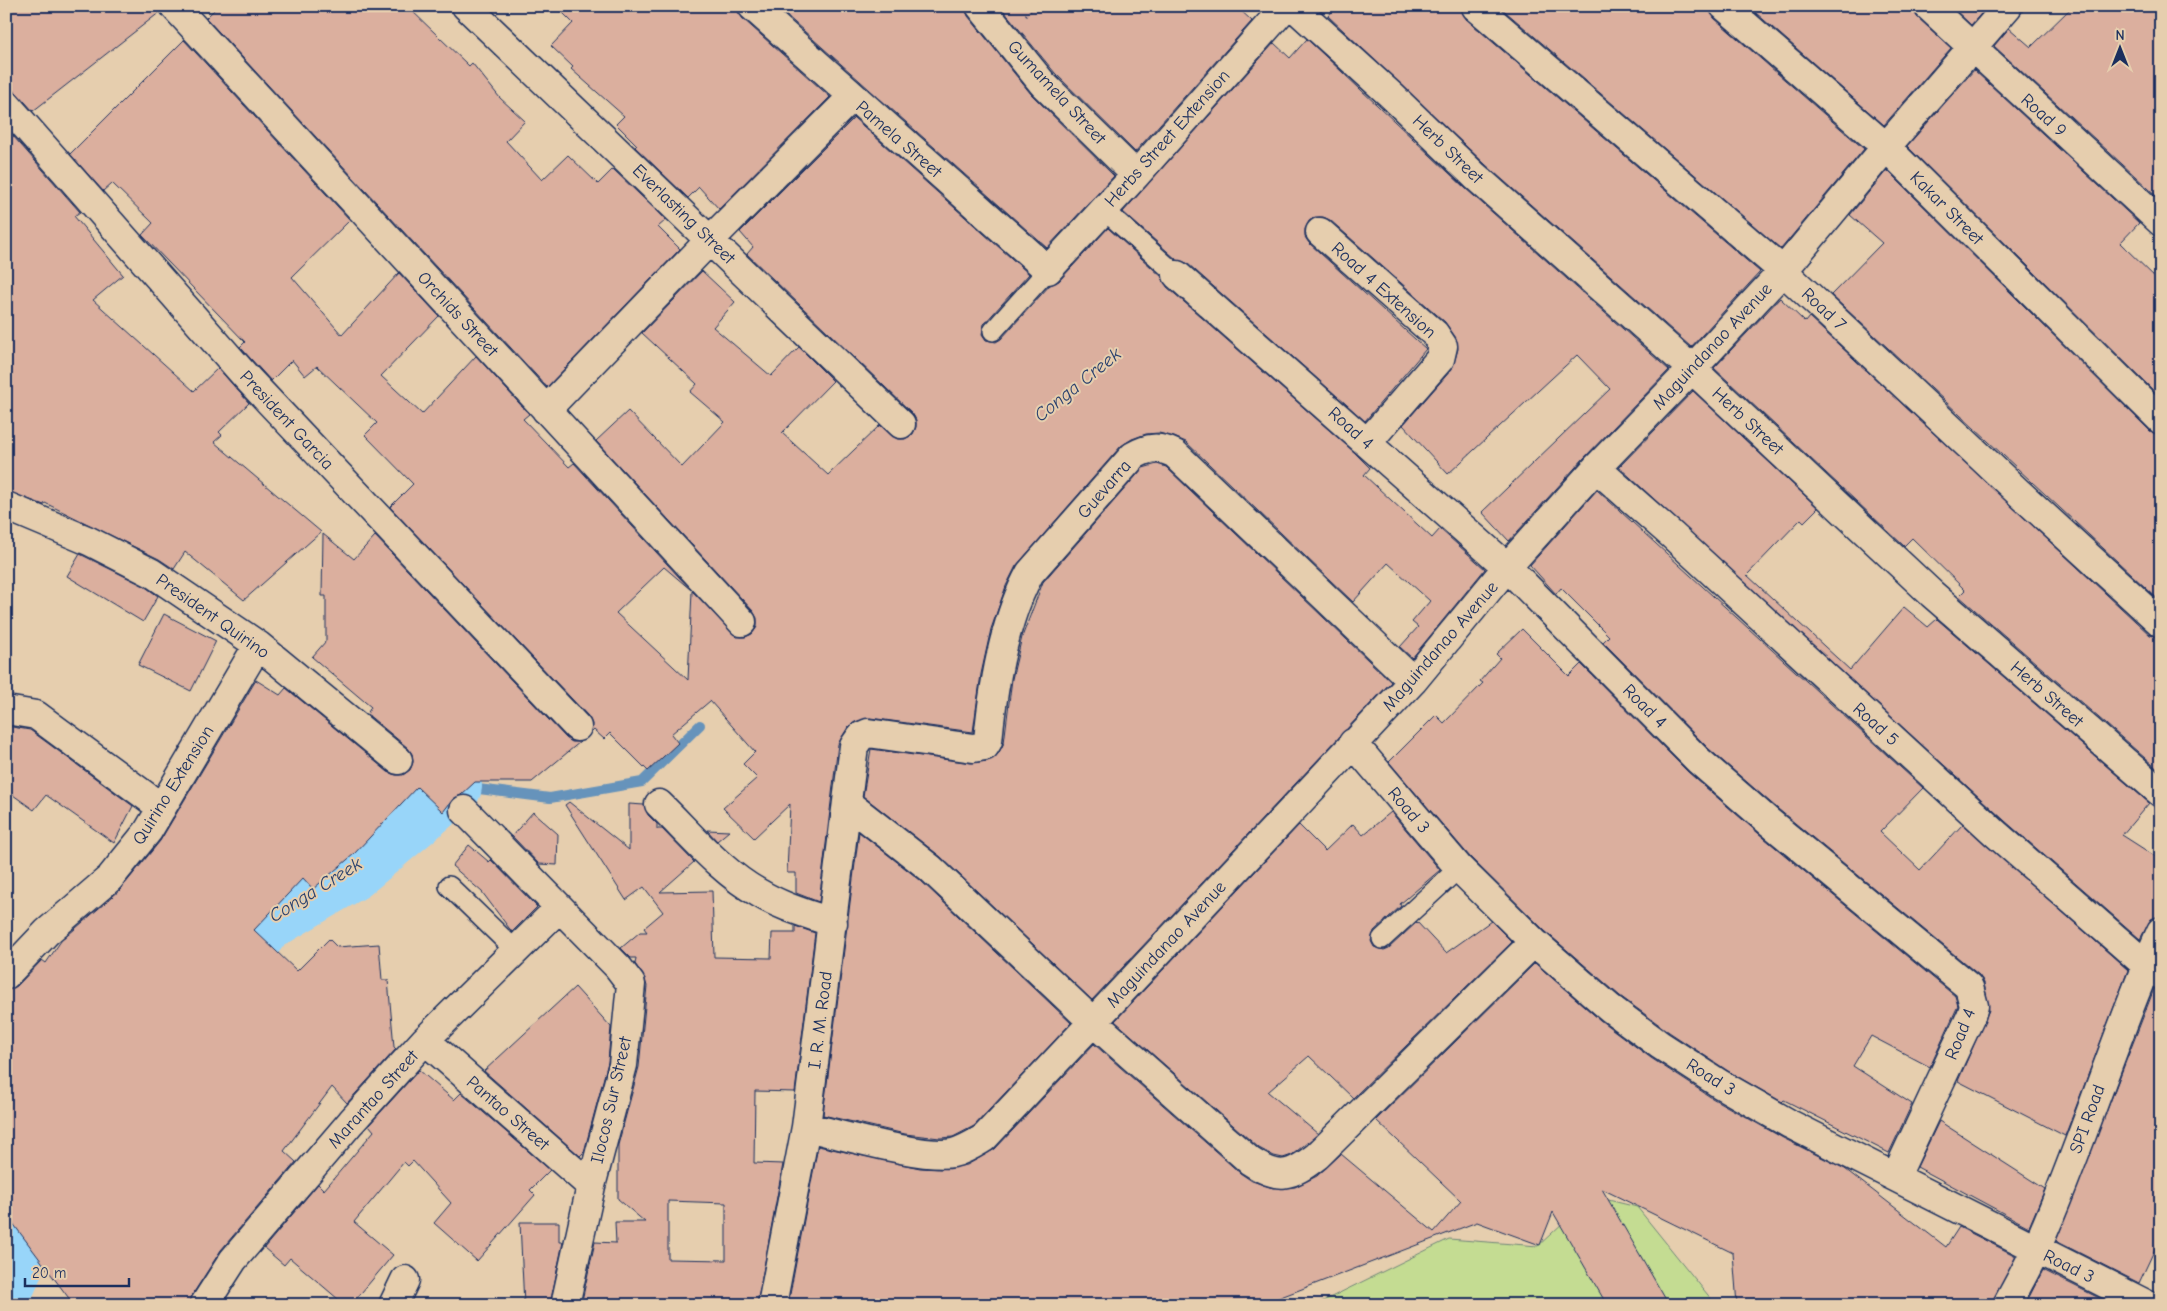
<svg xmlns="http://www.w3.org/2000/svg" width="2167" height="1311" viewBox="0 0 2167 1311" font-family="'Comic Neue',sans-serif">
  <rect width="100%" height="100%" fill="#e6ceae"/>
  <filter id="ink" filterUnits="userSpaceOnUse"><feTurbulence type="fractalNoise" baseFrequency=".02" numOctaves="2"/><feDisplacementMap in="SourceGraphic" scale="10" xChannelSelector="R" yChannelSelector="G"/><feConvolveMatrix kernelMatrix="1 2 1 2 8 2 1 2 1" color-interpolation-filters="sRGB"/></filter>
  <g filter="url(#ink)">
    <!-- green -->
    <path fill="#c4dc92" stroke="#708678" d="M1592,1196L1637,1207L1716,1305H1315L1449,1239L1538,1246Z"/>
    <g fill="none" stroke-linecap="round" stroke-linejoin="round">
      <!-- stream -->
      <path stroke="#6693bb" stroke-width="10" d="M455,786L550,798L642,782L700,725"/>
      <!-- river -->
      <path stroke="#98d5f9" stroke-width="62" d="M202,1001L263,922L351,870L451,786
        M6,1281L40,1196L66,1164"/>
    </g>
    <!-- building -->
    <path fill="#dbaf9e" stroke="#1b2f5e" fill-rule="evenodd" d="M6,6H159L160,12L33,111L17,93L6,89Z
      M218,6H407L469,66L472,63L500,98L525,121L506,141L542,180L568,155L598,184L613,169L666,220L658,227L680,249L547,387L206,18Z
      M556,6H737L742,18L830,97L719,209L699,187L688,198L635,147L637,145L616,124L624,116L571,69L573,67L551,46L573,23Z
      M776,6H965L968,16L1031,94L1114,176L1047,248Z
      M1000,6H1236L1252,21L1135,152L1055,73Z
      M1337,6H1461L1466,19L1760,272L1691,347L1486,165L1328,16Z
      M1499,6H1709L1714,18L1864,149L1781,249Z
      M1748,6H1913L1917,17L1951,48L1884,125Z
      M1951,6H1984L1986,8L1971,25Z
      M2073,6H2149L2161,17V200L1994,46L2009,28L2031,47Z
      M1307,39L1465,188L1669,370L1584,458L1509,541L1482,512L1610,389L1577,355L1448,474L1403,425L1452,369L1458,349L1456,338L1445,322L1330,220L1323,217H1315L1309,221L1305,229V237L1309,243L1426,349L1365,421L1187,263L1177,260L1123,212L1274,43L1290,58Z
      M184,40L350,220L292,277L342,335L399,273L439,316L381,376L422,414L476,356L529,414L523,419L569,467L574,463L691,590L664,567L616,613L688,680L692,591L737,637H745L752,634L757,627V618L753,611L596,441L628,411L682,467L725,422L690,392L697,384L642,333L702,271L735,302L713,327L771,376L799,347L833,381L782,433L828,475L880,425L897,439H905L913,434L916,427V420L912,413L747,254L753,247L740,232L854,118L1029,274L984,324L982,334L986,340L996,342L1001,339L1050,285L1059,281L1108,228L1162,277L1167,287L1354,452L1370,468L1364,475L1432,538L1440,529L1485,569L1412,658L1400,647L1418,627L1412,622L1430,601L1388,563L1353,602L1186,442L1174,437L1159,433L1146,434L1132,439L1121,446L1016,566L1006,586L991,629L981,674L973,732L870,718L855,722L848,727L838,744L819,902L796,893V873H787L790,804L754,838L723,808L757,778L743,764L755,752L710,701L671,734L678,743L648,771L610,733L604,739L594,730L591,733L592,724L588,716L390,507L413,484L365,435L377,423L317,366L305,376L292,360L271,381L240,347L245,342L142,235L153,223L112,183L103,191L70,154Z
      M1974,70L2139,223L2120,243L2161,283V398L1907,146Z
      M6,128L80,212L74,216L123,275L93,300L194,391L218,368L249,403L219,432L222,435L214,442L321,532L244,600L185,552L174,569L159,559L45,503L44,505L6,491Z
      M1887,170L2150,431L2161,435V602L1831,295L1882,243L1850,215Z
      M1780,298L1805,322L1809,317L2150,635L2161,638V772L1959,596L1965,590L1912,538L1904,546L1714,368Z
      M1693,391L1818,508L1804,522L1801,519L1747,575L1850,670L1904,607L1928,627L1937,619L2149,803L2122,835L2161,860V916L2151,919L2140,939L2005,821L1619,467Z
      M1157,464L1166,467L1391,682L1092,1000L941,857L863,796L871,749L971,763L988,761L998,754L1004,743L1012,679L1022,637L1043,582L1143,468Z
      M1597,490L1923,788L1880,832L1920,870L1963,824L2128,970L2065,1136L1958,1081L1989,1010L1984,983L1979,975L1778,809L1709,749L1603,642L1609,636L1561,588L1556,594L1530,565Z
      M323,534L354,559L375,536L566,738L572,742H580L532,782H475L461,795L453,799L443,812L417,787L354,854L313,889L303,878L254,930L297,971L329,939L337,947L379,944L382,980H388L394,1047L396,1049L347,1103L332,1087L284,1151L296,1162L221,1250L191,1297L188,1305H74L6,1214V992L17,986L42,960L46,963L61,941L120,890L160,841L256,680L280,695L286,688L388,772L396,775H403L410,770L413,762L412,754L408,748L367,714L371,707L312,657L326,641V596H322Z
      M80,554L144,586L158,596L143,622L67,576Z
      M164,614L216,641L191,691L138,665Z
      M1522,629L1569,676L1581,664L1688,772L1758,833L1955,996L1958,1006L1956,1010L1930,1067L1871,1036L1853,1066L1912,1104L1889,1153L1784,1100L1782,1102L1728,1071L1669,1032L1620,996L1545,931L1470,857L1389,762L1436,715L1444,723L1483,683L1480,681L1500,658L1496,654Z
      M6,726L30,730L133,806L114,843L46,795L34,810L6,790Z
      M569,802L629,850V804L644,805L648,815L657,824V829H662L694,862L660,892L712,891L714,957L771,958L772,933H795V926L815,933L795,1092L755,1091L754,1163L783,1164L757,1305H581L595,1242L616,1243L615,1222H645L618,1199V1145L639,1067L647,986L643,975L635,964L636,958H631L621,948L640,932H647L644,928L663,912L644,887L626,900L565,805ZM668,1201L726,1203V1260L668,1259Z
      M533,812L558,834L557,865L539,864L512,836Z
      M1391,812L1440,870L1400,904L1401,906L1374,931L1371,941L1374,947L1384,950L1389,948L1417,922L1446,953L1491,921L1512,942L1353,1098L1309,1056L1268,1092L1318,1134L1292,1155L1283,1158L1274,1156L1259,1148L1115,1021L1299,825L1325,851L1353,824L1363,835Z
      M707,830L729,831L717,841Z
      M859,832L920,880L1071,1023L974,1126L953,1137L940,1138L905,1134L823,1115Z
      M469,845L489,862L491,860L537,907L512,932L482,892L452,866Z
      M1535,963L1600,1020L1651,1058L1712,1098L1783,1138L1845,1169L1946,1247L1959,1227L2016,1256L1992,1305H1737L1733,1253L1602,1189L1669,1305H1607L1553,1212L1540,1245L1477,1222L1260,1305H943L942,1303L788,1305L818,1146L920,1168L940,1169L967,1165L995,1149L1094,1044L1240,1173L1252,1181L1273,1188L1295,1187L1317,1176L1341,1154L1434,1232L1461,1201L1376,1120Z
      M575,987L611,1027L608,1062L584,1152L580,1156L484,1071Z
      M2154,989L2161,991V1236L2139,1283L2056,1241Z
      M419,1070L454,1100L461,1093L550,1170L530,1190L535,1195L477,1261L434,1223L451,1203L413,1161L408,1166L404,1162L354,1222L393,1255L351,1305H345L290,1258L284,1265L264,1248L318,1184L324,1190L374,1131L369,1125Z
      M1939,1121L2045,1189L2029,1227L1917,1167Z
      M520,1222H559V1242H563L550,1305H524Z
      M2043,1270L2113,1305H2025Z"/>
    <g fill="none" stroke-linecap="round" stroke-linejoin="round">
      <!-- lane casing -->
      <g stroke="#1b2f5e" stroke-width="22">
        <path id="lane" d="M1103,209L1177,275
          M993,331L1048,270
          M449,886L516,951
          M1382,939L1459,868"/>
      </g>
      <!-- street casing -->
      <g stroke="#1b2f5e" stroke-width="31">
        <path id="street" d="M174,6L742,622
          M466,6L901,424
          M752,6L1048,270L1136,175L1286,6
          M980,6L1043,84L1136,175
          M1293,6L1392,96L1475,176L1692,369L1932,594L2161,793
          M1724,6L1886,147L2161,420
          M1928,6L2161,222
          M1476,7L1783,271L2017,491L2161,623
          M6,104L248,379L577,727
          M1320,232L1435,334L1443,346L1440,359L1367,443
          M1177,275L1507,567L1698,760L1768,821L1969,987L1974,1006L1971,1016L1896,1176
          M546,410L711,239L852,97
          M1596,468L1673,536L1995,833L2146,965L2161,975
          M6,506L89,541L152,573L258,645L398,760
          M6,710L36,715L162,808
          M1353,743L1459,868L1534,942L1610,1008L1660,1045L1720,1084L1790,1124L2148,1305
          M847,803L930,868L1093,1022L1250,1161C1279,1180 1290,1177 1317,1156L1534,942
          M659,804C690,834 721,872 759,893C782,907 808,914 833,923
          M464,810L618,967L631,984L623,1065L591,1186L565,1305
          M6,975L47,932L110,878L148,831L258,645
          M425,1040L591,1186
          M806,1127C840,1134 923,1159 953,1153C965,1150 974,1144 984,1138L1413,681L1507,567L1596,468L1692,369L1783,271L1886,147L2008,6
          M204,1305L233,1260L351,1122L425,1040L559,908
          M393,1305L405,1280
          M772,1305L806,1127L854,746L861,736L868,733L973,748L985,746L988,741C993,687 1004,620 1030,573L1133,456C1148,447 1159,446 1175,454L1413,681
          M2007,1305C2017,1286 2028,1267 2037,1247C2083,1144 2115,1034 2161,931"/>
      </g>
      <!-- path -->
      <path stroke="#1b2f5e" stroke-width="3" stroke-dasharray="1 4" stroke-linecap="butt" d="M1026,15L1035,6"/>
      <!-- lane -->
      <use href="#lane" stroke="#e6ceae" stroke-width="19"/>
      <!-- street -->
      <use href="#street" stroke="#e6ceae" stroke-width="28"/>
    </g>
  </g>
  <g text-anchor="middle" stroke-width="4" stroke-linejoin="round" paint-order="stroke">
    <!-- street labels -->
    <g font-size="18" fill="#1b2f5e" stroke="#e6ceae">
      <text transform="translate(1057 92) rotate(47)" y="6">Gumamela Street</text>
      <text transform="translate(2044 115) rotate(42)" y="6">Road 9</text>
      <text transform="translate(1167 138) rotate(-48)" y="6">Herbs Street Extension</text>
      <text transform="translate(899 139) rotate(41)" y="6">Pamela Street</text>
      <text transform="translate(1448 149) rotate(44)" y="6">Herb Street</text>
      <text transform="translate(1947 208) rotate(45)" y="6">Kakar Street</text>
      <text transform="translate(684 214) rotate(44)" y="6">Everlasting Street</text>
      <text transform="translate(1384 290) rotate(42)" y="6">Road 4 Extension</text>
      <text transform="translate(1824 309) rotate(43)" y="6">Road 7</text>
      <text transform="translate(458 314) rotate(47)" y="6">Orchids Street</text>
      <text transform="translate(1712 346) rotate(-47)" y="6">Maguindanao Avenue</text>
      <text transform="translate(287 420) rotate(47)" y="6">President Garcia</text>
      <text transform="translate(1748 421) rotate(43)" y="6">Herb Street</text>
      <text transform="translate(1351 428) rotate(42)" y="6">Road 4</text>
      <text transform="translate(1104 489) rotate(-49)" y="6">Guevarra</text>
      <text transform="translate(213 616) rotate(35)" y="6">President Quirino</text>
      <text transform="translate(1440 646) rotate(-49)" y="6">Maguindanao Avenue</text>
      <text transform="translate(2047 694) rotate(41)" y="6">Herb Street</text>
      <text transform="translate(1645 706) rotate(45)" y="6">Road 4</text>
      <text transform="translate(1876 724) rotate(42)" y="6">Road 5</text>
      <text transform="translate(173 785) rotate(-58)" y="6">Quirino Extension</text>
      <text transform="translate(1409 810) rotate(50)" y="6">Road 3</text>
      <text transform="translate(1166 944) rotate(-47)" y="6">Maguindanao Avenue</text>
      <text transform="translate(820 1020) rotate(-83)" y="6">I. R. M. Road</text>
      <text transform="translate(1960 1034) rotate(-68)" y="6">Road 4</text>
      <text transform="translate(1711 1077) rotate(32)" y="6">Road 3</text>
      <text transform="translate(373 1099) rotate(-48)" y="6">Marantao Street</text>
      <text transform="translate(611 1100) rotate(-77)" y="6">Ilocos Sur Street</text>
      <text transform="translate(508 1113) rotate(41)" y="6">Pantao Street</text>
      <text transform="translate(2087 1119) rotate(-70)" y="6">SPI Road</text>
      <text transform="translate(2069 1266) rotate(26)" y="6">Road 3</text>
    </g>
    <!-- water labels -->
    <g font-size="19" font-style="italic" fill="#28406e" stroke="#e6ceae">
      <text transform="translate(1077 384) rotate(-39)" y="7">Conga Creek</text>
      <text transform="translate(315 889) rotate(-32)" y="7">Conga Creek</text>
    </g>
  </g>
  <!-- margin -->
  <rect width="2167" height="1311" fill="none" stroke="#e6ceae" stroke-width="25"/>
  <rect x="12" y="12" width="2142" height="1286" fill="none" stroke="#1b2f5e" stroke-width="2" filter="url(#ink)"/>
  <!-- north arrow -->
  <g transform="translate(2120 48)" stroke="#e6ceae" stroke-width="4" paint-order="stroke">
  <path d="M0-4L9 19L0 12L-9 19Z" fill="#1b2f5e"/>
  <text y="-8" font-size="14" font-weight="bold" text-anchor="middle" fill="#1b2f5e">N</text>
  </g>
  <!-- scale -->
  <path d="M25 1278v8h104v-8" fill="none" stroke="#1b2f5e" stroke-width="2.5"/>
  <text x="32" y="1278" font-size="15" fill="#1b2f5e" stroke="#e6ceae" stroke-width="4" paint-order="stroke">20 m</text>
</svg>
